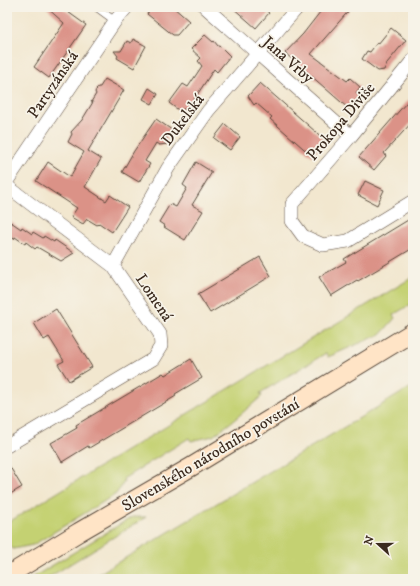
<svg xmlns="http://www.w3.org/2000/svg" width="420" height="586" viewBox="0 0 420 586" font-family="'IM FELL DW Pica',serif">
  <rect width="100%" height="100%" fill="#f7f3e8"/>
  <filter id="ink" filterUnits="userSpaceOnUse"><feTurbulence type="fractalNoise" baseFrequency=".025" numOctaves="2"/><feDisplacementMap in="SourceGraphic" scale="8" xChannelSelector="R" yChannelSelector="G"/><feConvolveMatrix kernelMatrix="1 2 1 2 8 2 1 2 1" color-interpolation-filters="sRGB"/></filter>
  <filter id="wash" filterUnits="userSpaceOnUse"><feTurbulence type="fractalNoise" baseFrequency=".012" numOctaves="4" result="noise"/><feDisplacementMap in="SourceGraphic" scale="16" xChannelSelector="R" yChannelSelector="G"/><feGaussianBlur stdDeviation="0.9" result="paint"/><feColorMatrix in="noise" values="0 0 0 0 0 0 0 0 0 0 0 0 0 0 0 0 0 1.4 0 .05"/><feComposite in="paint" operator="in"/></filter>
  <g filter="url(#wash)">
    <rect width="100%" height="100%" fill="#f2e7cf"/>
    <!-- green -->
    <path fill="#c4d172" stroke="#807e48" d="M413,277V303L393,315L395,318L381,334L328,357L326,353L260,393L262,396L234,420L213,436L191,441L189,438L123,479L124,482L116,494L33,545L13,549L10,546L7,548V523Z
      M413,386V579H90Z
      M132,517H146L46,579H30Z"/>
    <g id="blocks">
      <!-- building -->
      <path fill="#db9287" d="M46,7H61L86,25L49,78L34,67L64,23Z
        M152,7H173L189,21L177,35H173L147,14Z
        M232,7H262L269,13L256,28Z
        M324,7H352L311,54L347,81L350,78L360,87L356,93L360,96L349,109L285,53L303,34Z
        M391,28L406,40L387,63L384,70L378,71L362,59L367,51L370,52L377,43L378,44Z
        M205,35L213,42L214,41L218,46L221,47L230,56L217,72L214,69L191,104L193,110L183,109L181,112L169,103L183,84L188,87L202,66L198,61L201,58L191,49Z
        M133,39L146,46L134,68L117,58L118,56L114,51H121L127,41L131,43Z
        M105,79L124,90L88,151L101,159L85,187L106,201L110,195L128,207L112,232L99,223L97,225L87,219L83,224L71,217L77,208L36,181L48,162L70,177L84,152L68,142L72,134L71,132L82,120L93,102H91L96,94L95,92L98,87H100Z
        M260,83L325,140L312,156L270,119L272,117L256,103L254,105L248,96Z
        M149,88L158,94L152,104L143,99Z
        M413,95V121L384,153L386,156L374,170L359,157Z
        M156,119L172,130L166,138L168,144L159,145L156,143L145,161L150,164L139,182L122,172L134,151Z
        M225,124L240,137L230,150L214,138Z
        M196,162L212,172L192,205L203,211L185,240L164,227L165,226L159,222L170,204L176,207L187,188L183,185Z
        M365,181L384,190L377,205L358,195Z
        M413,217V248L358,281L357,280L331,296L319,277L346,262L344,259Z
        M11,222L21,229L22,227L32,234L33,232L43,238L44,236L54,242L55,240L74,253L61,261L37,247L35,249L26,242L25,244L15,237L14,239L7,234V229Z
        M260,257L271,276L210,313L198,294Z
        M56,309L92,367L69,381L58,364L64,361L49,337L44,340L34,323Z
        M191,359L202,378L175,394L176,396L89,448L88,446L62,462L51,443L77,428L76,425L163,373L165,375Z
        M7,462L22,487L7,496Z"/>
    </g>
  </g>
  <g filter="url(#ink)">
    <use href="#blocks" fill-opacity="0" stroke="#564639" stroke-width="1"/>
    <g fill="none" stroke-linecap="round" stroke-linejoin="round">
      <!-- lane casing -->
      <g stroke="#564639" stroke-width="8">
        <path id="lane" d="M96,7L115,21"/>
      </g>
      <!-- street casing -->
      <g stroke="#564639" stroke-width="14">
        <path id="street" d="M205,7L351,136
          M413,60L351,136L292,204V221L303,236L323,245L348,241L413,201
          M7,181L115,21L127,7
          M7,186L113,266L160,334L161,346L153,359L7,446
          M113,266L168,168L208,111L298,7"/>
      </g>
      <!-- secondary casing -->
      <g stroke="#564639" stroke-width="20">
        <path id="secondary" d="M7,576L79,532L191,467L413,332"/>
      </g>
      <!-- lane -->
      <use href="#lane" stroke="#fff" stroke-width="7"/>
      <!-- street -->
      <use href="#street" stroke="#fff" stroke-width="13"/>
      <!-- secondary -->
      <use href="#secondary" stroke="#ffe4c6" stroke-width="18"/>
    </g>
  </g>
  <g text-anchor="middle" stroke-width="3.5" stroke-linejoin="round" paint-order="stroke">
    <!-- street labels -->
    <g font-size="16" fill="#3b2a1e" stroke="#f7f3e8">
      <text transform="translate(289 59) rotate(41)" y="6">Jana Vrby</text>
      <text transform="translate(52 84) rotate(-56)" y="6">Partyzánská</text>
      <text transform="translate(182 119) rotate(-53)" y="6">Dukelská</text>
      <text transform="translate(340 121) rotate(-50)" y="6">Prokopa Diviše</text>
      <text transform="translate(155 297) rotate(56)" y="6">Lomená</text>
      <text transform="translate(210 454) rotate(-31)" y="6">Slovenského národního povstání</text>
    </g>
  </g>
  <!-- margin -->
  <rect width="420" height="586" fill="none" stroke="#f7f3e8" stroke-width="24"/>
  <!-- north arrow -->
  <g transform="translate(378 544) rotate(291)" stroke="#f7f3e8" stroke-width="3" paint-order="stroke">
  <path d="M0-3L7 15L0 10L-7 15Z" fill="#3b2a1e"/>
  <text y="-6" font-size="11" font-weight="bold" text-anchor="middle" fill="#3b2a1e">N</text>
  </g>
</svg>
